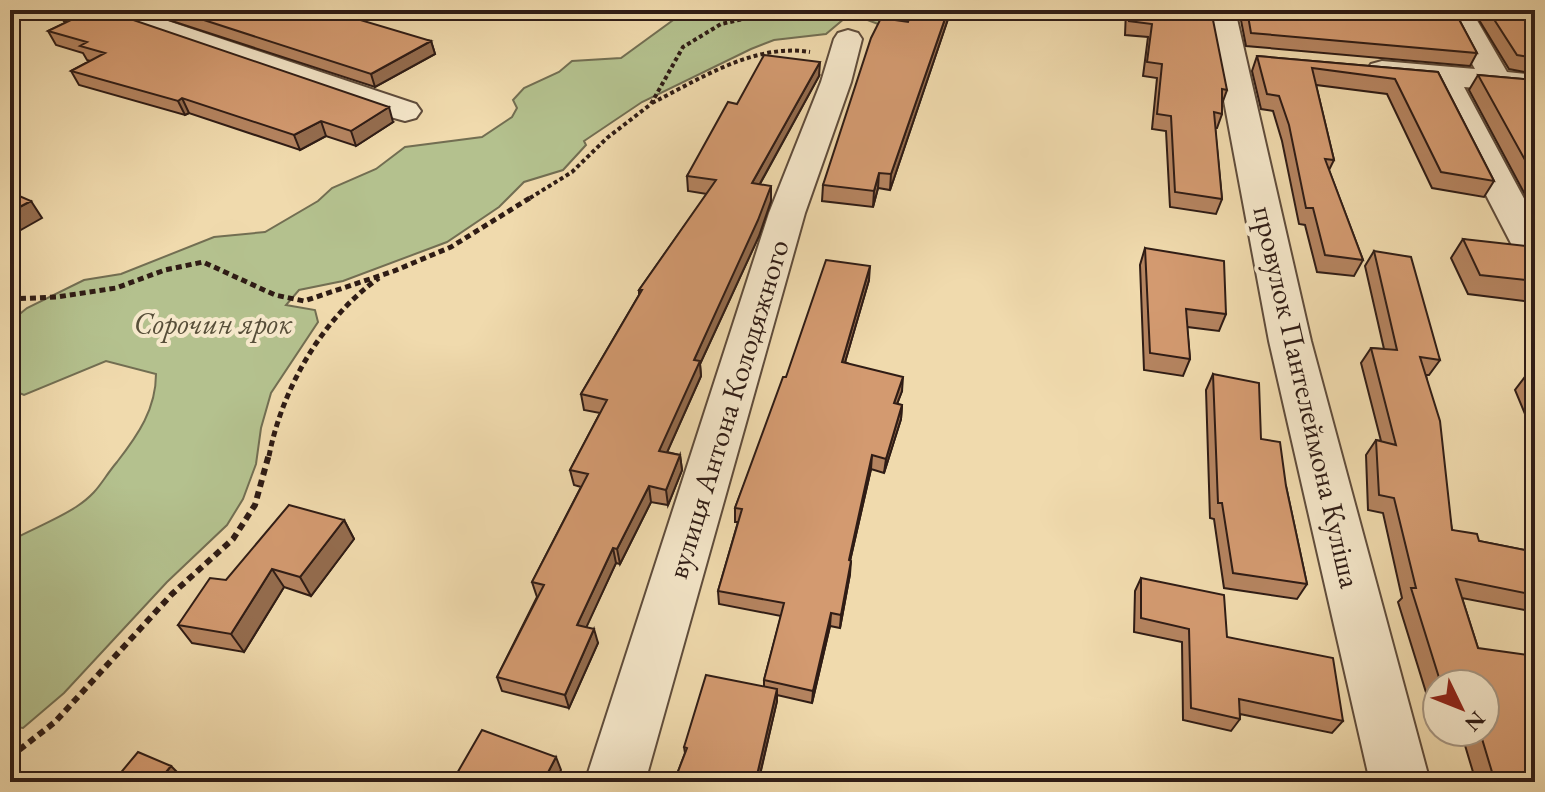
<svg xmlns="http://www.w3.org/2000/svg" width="1545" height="792" viewBox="0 0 1545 792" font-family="'EB Garamond',serif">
  <rect width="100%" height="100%" fill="#f0daad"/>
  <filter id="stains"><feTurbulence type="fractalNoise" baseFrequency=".0025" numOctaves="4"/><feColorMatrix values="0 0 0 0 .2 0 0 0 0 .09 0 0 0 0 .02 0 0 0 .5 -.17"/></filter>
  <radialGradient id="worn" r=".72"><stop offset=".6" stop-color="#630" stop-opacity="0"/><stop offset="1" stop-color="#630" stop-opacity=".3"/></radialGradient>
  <!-- green -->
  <path fill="#b4c18e" stroke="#726e52" stroke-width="2" d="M687,10H928L915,11L900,18L901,25L878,24L865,19L845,18L826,34L774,40L751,49L642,102L584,141L586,145L563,170L524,182L499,207L447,242L343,281L299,290L286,305L315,310L318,322L271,393L261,428L256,464L243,499L227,525L167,582L64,693L23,728L10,726V541C32,529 56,520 76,507C99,492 101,481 117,462C138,435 156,409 156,374L106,361L24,395L10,389V322L27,308L84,280L121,274L214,237L265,232L318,201L332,188L376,169L405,147L482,137L512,117L517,108L513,100L524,88L559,72L572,61L621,58Z"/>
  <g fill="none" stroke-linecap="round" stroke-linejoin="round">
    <!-- minor casing -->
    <g stroke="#5f4c3b" stroke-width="4">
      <path id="minor" d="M94,10H135L416,104L421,111L416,118L405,121L394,118L98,16Z
        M1207,10H1235L1311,341L1430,782H1370L1269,341Z
        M1443,10H1471L1507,72L1535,75V93L1464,87L1535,219V265L1522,261L1516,253L1442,110L1432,84L1371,76L1367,70L1371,64L1382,61L1475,69Z
        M848,30L858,33L862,39L851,82L805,213L645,782H585L769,213L821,82L834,39L838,33Z"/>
    </g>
    <!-- path-far2 -->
    <path stroke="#2f1c15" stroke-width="4" stroke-dasharray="4 3" stroke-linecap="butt" d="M652,103C700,79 754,43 810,52
      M530,198L572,172L607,138L651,104L683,47L721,24L783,10"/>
    <!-- path-far1 -->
    <path stroke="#2f1c15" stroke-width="5" stroke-dasharray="6 4" stroke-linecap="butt" d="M10,299L57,297L116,288L165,270L203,262L275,295L304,301L394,271L451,247L533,196
      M269,456C282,389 322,318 379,278"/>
    <!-- path -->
    <path stroke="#2f1c15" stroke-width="6" stroke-dasharray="7 5" stroke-linecap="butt" d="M10,757L55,722L172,594L233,539L255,505L269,454"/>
    <!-- minor -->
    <use href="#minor" fill="#f5e7ca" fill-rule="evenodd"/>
  </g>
  <!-- wall -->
  <path fill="#b58460" stroke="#2f1c15" stroke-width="2" d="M138,10H281L309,20L431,41L435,54L375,87Z
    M1126,10H1176L1227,90L1222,104V114L1217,128H1215L1222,199L1216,214L1170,207L1166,131L1152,129L1157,78L1143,76L1148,37L1125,35Z
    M1239,10H1454L1477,53L1470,66L1246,46Z
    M1473,10H1535V74L1509,69Z
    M948,19L890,190L878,188L873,207L822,201L823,185L908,22Z
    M63,20L393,122L356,146L326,136L300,150L189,113L185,115L79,85L71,71L90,61L87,60L83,53L56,45L48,31L65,23Z
    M1257,56L1438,72L1494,181L1484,197L1432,188L1387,94L1316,85L1334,160L1329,170L1363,260L1354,276L1317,272L1305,225L1299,224L1282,141L1273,111L1261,109L1252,71Z
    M1478,75L1535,80V202H1529L1469,90Z
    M819,76L760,184L771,201L759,236L700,364L701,376L667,452L680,455L682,470L668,505L651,502L620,564L616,563L586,627L598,643L569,708L502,691L497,677L537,597L532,582L581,487L574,485L570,470L600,413L584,410L581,394L639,295V290L707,194L688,191L687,176L737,104Z
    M1463,239L1535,260V300L1533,302L1468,294L1451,258Z
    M1145,248L1226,314L1219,331L1187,327L1190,359L1183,376L1144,370L1140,265Z
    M1374,251L1440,360L1429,375H1426L1452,530L1479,541L1535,552V612L1462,598L1478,648L1535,782H1476L1461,732H1485V684H1437V703L1429,702L1398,602L1402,598L1383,513L1368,510L1366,455L1376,440L1381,441L1361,363L1371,348L1384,349L1365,266Z
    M869,280L845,362L902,391L897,404L902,405L901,419L884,473L871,469L850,561V574L840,628L830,626L812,703L777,695V701L760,775L674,782L685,753L684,747L764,686V680L781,616L719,604L718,591L738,522H735V508L786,377Z
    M1213,374L1261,439L1286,486L1307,584L1297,599L1224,588L1214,519L1210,518L1206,390Z
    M1527,374L1535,375V438L1515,390Z
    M344,520L354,539L311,596L284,587L244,652L192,643L178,625L226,580Z
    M1141,578L1227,637L1343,721L1332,733L1240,714V719L1231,731L1183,720L1182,642L1134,632L1135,591Z"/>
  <!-- shaded-wall -->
  <path fill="#946c4e" stroke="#2f1c15" stroke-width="2" d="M948,10H949L948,19L890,190L891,174Z
    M431,41L435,54L375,87L371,74Z
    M820,62L819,76L752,198V183Z
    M182,98L189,113L185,115L178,101Z
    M389,107L393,122L356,146L351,131Z
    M321,121L326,136L300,150L294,135Z
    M879,173L878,188L873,207L874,191Z
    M771,186V201L759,236L700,364L701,376L661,466L659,451L694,360Z
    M31,201L42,218L10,236V212Z
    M870,266L869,280L841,376L842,362Z
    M903,377L902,391L892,417L894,403Z
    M902,405L901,419L884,473L886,459Z
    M680,455L682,470L668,505L666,490Z
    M872,455L871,469L847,574L849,560Z
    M649,486L651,502L620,564L617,549Z
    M344,520L354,539L311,596L300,577Z
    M613,548L616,563L581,639L577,625Z
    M851,561L850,574L840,628L841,615Z
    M272,569L284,587L244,652L231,634Z
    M831,613L830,626L812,703L813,691Z
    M594,629L598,643L569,708L565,695Z
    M777,689V701L758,782L757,775Z
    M556,757L561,770L555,782H543Z
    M171,766L184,779L182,782H158Z"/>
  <!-- building -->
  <path fill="#d39a70" stroke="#2f1c15" stroke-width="2" d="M86,10H104L389,107L351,131L321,121L294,135L182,98L178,101L71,71L105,53L80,46L87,42L48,31L69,21L63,20Z
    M173,10H281L309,20L327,10L431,41L371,74Z
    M912,10H948L891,174L879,173L874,191L823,185L871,38L881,18L908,22Z
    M1129,10H1176L1212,15L1227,90L1222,89V114L1214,112L1222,199L1175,192L1171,116L1157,114L1162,64L1147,62L1152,24L1129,21Z
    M1247,10H1454L1477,53L1251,33Z
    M1488,10H1535V58L1517,55Z
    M764,55L820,62L752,183L771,186L758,220L694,360L700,361L659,451L680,455L666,490L649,486L617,549L613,548L577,625L594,629L565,695L497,677L544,585L532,582L588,474L570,470L607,400L581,394L642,290H639L716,180L687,176L728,102L737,104Z
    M1257,56L1438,72L1494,181L1441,172L1395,79L1312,68L1334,160L1325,159L1363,260L1325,255L1313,208H1306L1289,125L1279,96L1267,94Z
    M1478,75L1535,80V178Z
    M10,192L31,201L10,212Z
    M1463,239L1527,246L1535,260V281L1480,275Z
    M1145,248L1224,261L1226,314L1186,309L1190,359L1150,353Z
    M1374,251L1411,257L1440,360L1420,357L1440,421L1452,530L1477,534L1479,541L1535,552V595L1456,579L1478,648L1535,656V782H1495L1480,732H1485V684H1441L1411,588H1416L1394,498L1379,495L1376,440L1396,445L1371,348L1397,350Z
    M826,260L870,266L842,362L903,377L894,403L902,405L886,459L872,455L849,560L851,561L841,615L831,613L813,691L764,680L784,603L718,591L742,509L735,508L783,377H786Z
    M1213,374L1259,383L1261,439L1280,442L1286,486L1307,584L1233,573L1222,503H1218Z
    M1527,374L1535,375V393Z
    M289,505L344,520L300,577L272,569L231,634L178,625L210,578L226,580Z
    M1141,578L1224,595L1227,637L1333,658L1343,721L1239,699L1240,719L1191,708L1189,629L1141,618Z
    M706,675L777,689L757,775L790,782H674L687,748L684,747Z
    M482,730L556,757L543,782H452Z
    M138,752L171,766L158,782H113Z"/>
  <g text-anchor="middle" stroke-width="8" stroke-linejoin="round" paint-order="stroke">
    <!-- park labels -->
    <g font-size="30" font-style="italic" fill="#574e39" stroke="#f5e7ca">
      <text x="213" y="334">Сорочин ярок</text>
    </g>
    <!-- street labels -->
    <g font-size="30" fill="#2f1c15" stroke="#f5e7ca">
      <text transform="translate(1307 397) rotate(77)" y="10">провулок Пантелеймона Куліша</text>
      <text transform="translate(728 409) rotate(-73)" y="10">вулиця Антона Колодяжного</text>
    </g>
  </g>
  <!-- margin -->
  <rect width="1545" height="792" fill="none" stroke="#f0daad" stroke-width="40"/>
  <rect x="12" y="12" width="1521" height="768" fill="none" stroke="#2f1c15" stroke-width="4"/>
  <rect x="20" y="20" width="1505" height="752" fill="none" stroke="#2f1c15" stroke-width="2"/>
  <!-- north arrow -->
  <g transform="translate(1461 708) rotate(133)"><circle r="38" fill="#f5e7ca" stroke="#a69682" stroke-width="2"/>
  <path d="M0-6L14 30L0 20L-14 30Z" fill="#8f2418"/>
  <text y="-12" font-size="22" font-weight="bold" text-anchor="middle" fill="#2f1c15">N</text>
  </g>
  <rect width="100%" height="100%" filter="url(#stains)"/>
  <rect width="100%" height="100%" fill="url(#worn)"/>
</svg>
